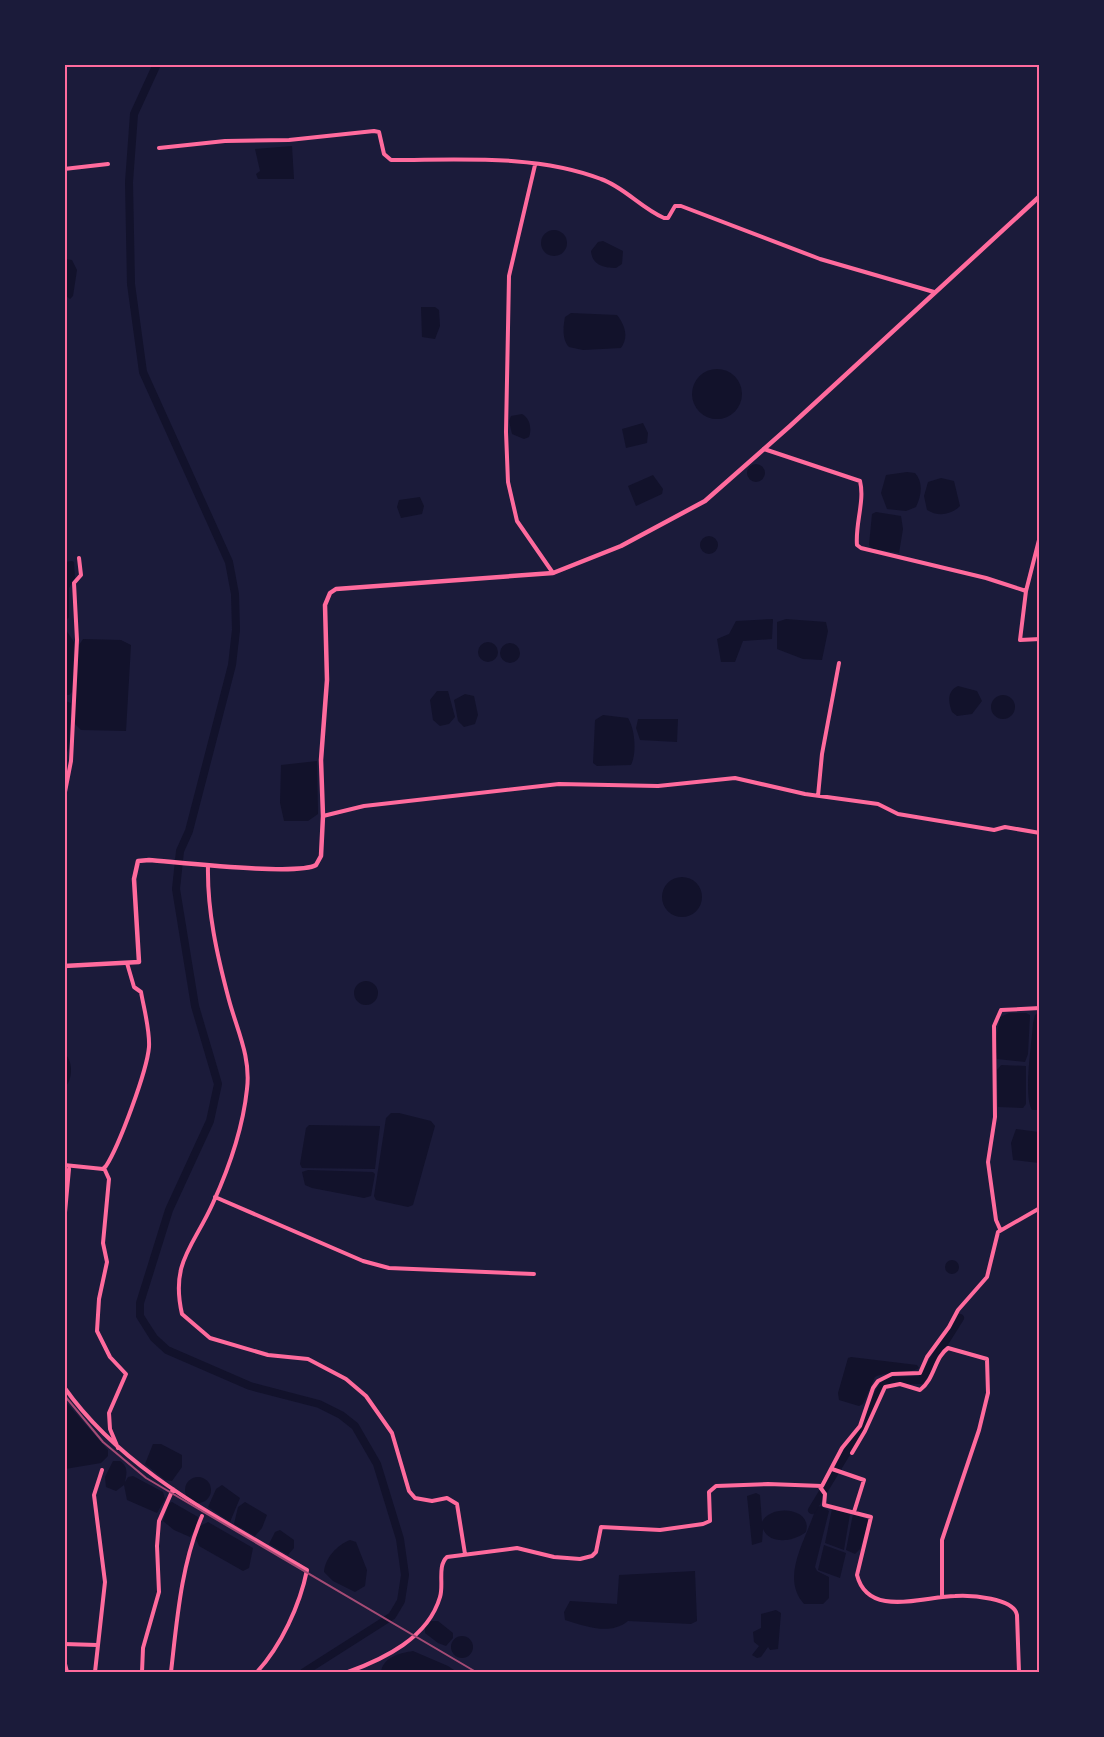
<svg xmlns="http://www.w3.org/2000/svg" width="1104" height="1737" viewBox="0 0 1104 1737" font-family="Poppins,sans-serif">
  <rect width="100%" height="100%" fill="#1b1b3a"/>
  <!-- water -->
  <path fill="#12122b" d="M292,146L294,179H258L256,174L260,171L255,149Z
    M541 243a13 13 0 1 1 26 0a13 13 0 1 1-26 0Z
    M603,241L623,251L622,264L616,268C604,268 592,265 591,251L598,242Z
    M65,259L72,260L77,270L73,296L70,299L65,295Z
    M421,307H435L439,310L440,326L435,339L422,337Z
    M571,313L617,315C625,325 629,337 621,348L583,350L569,347C562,340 563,327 565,317Z
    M692 394a25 25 0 1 1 50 0a25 25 0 1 1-50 0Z
    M522,414C530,418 532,429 529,437L524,439L512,434L509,421L511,416Z
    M643,423L648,433L647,443L626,448L622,429Z
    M747 473a9 9 0 1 1 18 0a9 9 0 1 1-18 0Z
    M907,472L915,473C924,483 921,496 916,507L906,511L887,509L881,493L886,475Z
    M653,475L663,489L662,494L636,506L628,486Z
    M941,478L954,481L960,506C951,515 938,517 927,510L924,496L928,482Z
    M420,497L424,506L422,514L401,518L397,507L399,500Z
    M876,512L901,516L903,529L899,553L872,549L869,545L872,514Z
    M700 545a9 9 0 1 1 18 0a9 9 0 1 1-18 0Z
    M72,561L74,562L75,578L69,588V617L65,622V562Z
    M773,619L772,639L743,641L735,662H721L717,639L729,634L736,621Z
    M786,619L826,622L828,631L822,660L803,659L777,649V622Z
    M64,627L74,642L72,692L69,695H65Z
    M83,639L121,640L131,645L126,731L81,730L74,723L79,645Z
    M478 652a10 10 0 1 1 20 0a10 10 0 1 1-20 0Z
    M500 653a10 10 0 1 1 20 0a10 10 0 1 1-20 0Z
    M958,686L977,691L982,701L972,714L957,716L952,712C948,702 947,691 958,686Z
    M437,691H448L455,717L449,724L440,726L433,720L430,700Z
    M465,694L474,696L478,715L475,724L464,727L458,721L454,700Z
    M991 707a12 12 0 1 1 24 0a12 12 0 1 1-24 0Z
    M65,701L71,703L69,748L65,756Z
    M603,715L628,718C635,729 637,753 631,765L597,766L593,763L595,720Z
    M638,719H678L677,742L640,740L636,728Z
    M317,761L318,814L308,821H284L280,803L281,765Z
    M662 897a20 20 0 1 1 40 0a20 20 0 1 1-40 0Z
    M354 993a12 12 0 1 1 24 0a12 12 0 1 1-24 0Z
    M1039,1012V1110H1032C1023,1096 1032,1042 1033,1023L1035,1015Z
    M1009,1013H1026L1030,1015L1028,1054L1025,1062L997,1059L995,1044L1000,1017Z
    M65,1054C73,1061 73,1079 65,1087Z
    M1001,1065L1026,1066V1104L1023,1108L998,1107L997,1070Z
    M399,1113L431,1121L435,1126L413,1205L408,1207L376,1200L374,1196L386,1118L391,1113Z
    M309,1125L380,1126L375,1169L302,1168L300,1164L306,1128Z
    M1016,1129L1039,1132V1163L1013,1160L1011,1143Z
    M308,1170L373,1172L375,1174L371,1196L364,1198L312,1188L305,1185L302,1172Z
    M945 1267a7 7 0 1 1 14 0a7 7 0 1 1-14 0Z
    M851,1357L917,1365L919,1368C908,1375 889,1370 875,1377L863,1404L859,1406L839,1400L838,1393L848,1358Z
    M65,1401L108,1450V1456L101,1463L65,1469Z
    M153,1444H161L182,1455V1467L172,1481L165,1480L145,1464Z
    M113,1461H120C128,1466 127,1473 125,1482L128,1477L133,1476L163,1492L165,1499L157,1513L127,1500L124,1485L116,1491L106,1487L105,1477Z
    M185 1490a13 13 0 1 1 26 0a13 13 0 1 1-26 0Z
    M222,1485L240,1498L230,1522L208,1507L216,1489Z
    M756,1493L760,1495L762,1522C770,1504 813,1507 806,1532C793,1542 770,1545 763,1529L762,1542L752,1545L747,1496Z
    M172,1502L198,1517L197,1526L190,1537L174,1530L163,1521L169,1503Z
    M245,1502L267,1515L262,1528L255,1536L234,1524L238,1507Z
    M821,1506L829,1511L815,1567L817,1571L829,1577V1598L823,1604H804C779,1576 808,1537 816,1507Z
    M832,1509L850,1514L844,1550L825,1543Z
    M853,1514L869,1520L860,1549L855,1554L846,1550Z
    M208,1522L253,1548L249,1568L243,1571L199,1546L195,1537L200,1526Z
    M280,1530L294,1540V1548L288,1555L269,1544L275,1532Z
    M350,1540L356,1542L367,1570L365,1586L355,1592L333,1581L324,1572C325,1558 337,1545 350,1540Z
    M824,1545L846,1553L840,1578L818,1570Z
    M695,1571L697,1621L691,1624L628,1621C610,1636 585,1626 565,1620L564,1612L570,1601L617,1604L619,1575Z
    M776,1610L781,1613L778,1649L770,1650L768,1647L761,1657L757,1658L752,1655L759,1646L754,1642L753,1632L761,1628V1614Z
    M431,1621H438L453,1633V1638L446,1646L438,1643L425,1633V1628Z
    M451 1647a11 11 0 1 1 22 0a11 11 0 1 1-22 0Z
    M413,1651L448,1666L457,1672H381C383,1657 400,1653 413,1651Z"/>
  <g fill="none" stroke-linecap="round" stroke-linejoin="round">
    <!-- canal -->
    <path stroke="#12122b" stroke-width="8" d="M157,64L134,114L129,182L131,284L143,372L229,562L235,594L236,630L232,665L189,831L180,851L176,889L195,1006L218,1084L210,1121L169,1210L140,1303V1316L145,1324L154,1338L167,1350L250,1386L319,1404L341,1415L355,1426L377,1464L400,1539L405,1575L401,1601L392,1616L304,1672
      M812,1510L858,1434L882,1387L890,1381L921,1380L960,1318"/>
    <!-- minor -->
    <path stroke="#ff6b9d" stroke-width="4" d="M159,148L225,141L289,140L374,131L379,132L384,154L391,160C459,160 536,154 601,179C624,187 641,208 664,218H668L675,206H681L820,259L934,292
      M535,165L509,276L506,432L508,482L517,521L553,573
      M64,169L108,164
      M764,449L860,481C865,501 855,524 857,545L861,548L986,578L1026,591
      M1040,536L1026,591L1020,640L1040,639
      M818,796L822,754L839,663
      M64,797L71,761L77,640L74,583L81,575L79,558
      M323,816L364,806L559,784L658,786L735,778L805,794L878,804L898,814L994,830L1005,827L1040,833
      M208,865C207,911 217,955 229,1000C237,1030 251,1057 247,1089C243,1127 229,1168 213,1203C194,1246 170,1262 182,1314L210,1338L268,1355L308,1359L346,1379L366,1396L392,1433L409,1491L415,1498L432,1501L447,1498L457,1504L465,1554
      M64,1165L103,1169L106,1166C119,1146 147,1071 149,1047C150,1030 144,1009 141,992L134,987L127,963
      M104,1168L109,1179L103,1243L107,1262L99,1299L97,1331L110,1357L126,1374L109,1413L110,1429L118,1448
      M215,1197L363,1261L389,1268L534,1274
      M64,1223L69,1169
      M1000,1229L996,1220L988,1162L995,1117L994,1026L1001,1010L1040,1008
      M64,1387C124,1472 220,1518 307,1570C300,1605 281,1646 257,1672
      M852,1453L865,1431L885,1387L900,1384L920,1390C935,1379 934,1358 948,1348L987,1359L988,1393L979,1430L942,1540V1597
      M832,1469L864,1480L854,1512
      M820,1487L825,1494L824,1505L871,1517L857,1575C868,1619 925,1596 955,1596C971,1595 1014,1598 1017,1615L1019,1672
      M64,1644L97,1645
      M64,1660L67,1672
      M95,1672L105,1582L94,1495L102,1470
      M142,1672L143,1648L159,1592L157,1546L159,1521L173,1489
      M171,1672C177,1620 181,1565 202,1516
      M348,1672C384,1659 428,1638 440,1597C444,1585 437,1566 447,1557L517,1548L554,1557L580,1559L592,1556L596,1552L601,1527L660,1530L703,1524L710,1521L709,1492L716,1486L768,1484L822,1486L842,1448L860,1426L873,1388L878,1381L892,1374L920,1373L927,1357L949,1327L958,1310L987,1277L998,1232L1040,1208"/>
    <!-- tertiary -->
    <path stroke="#ff6b9d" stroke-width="4.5" d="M64,966L139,962L134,879L138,861L149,860C177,862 298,876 316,865L321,856L323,816L321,760L327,680L325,605L330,593L336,589L553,573L621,546L705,501L790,426L1040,196"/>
    <!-- rail -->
    <path stroke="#a44b75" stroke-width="2" d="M64,1395L103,1442L146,1478L476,1672"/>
  </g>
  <!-- border -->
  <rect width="1104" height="1737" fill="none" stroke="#1b1b3a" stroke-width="132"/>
  <rect x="66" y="66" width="972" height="1605" fill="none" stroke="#ff6b9d" stroke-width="2"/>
</svg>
